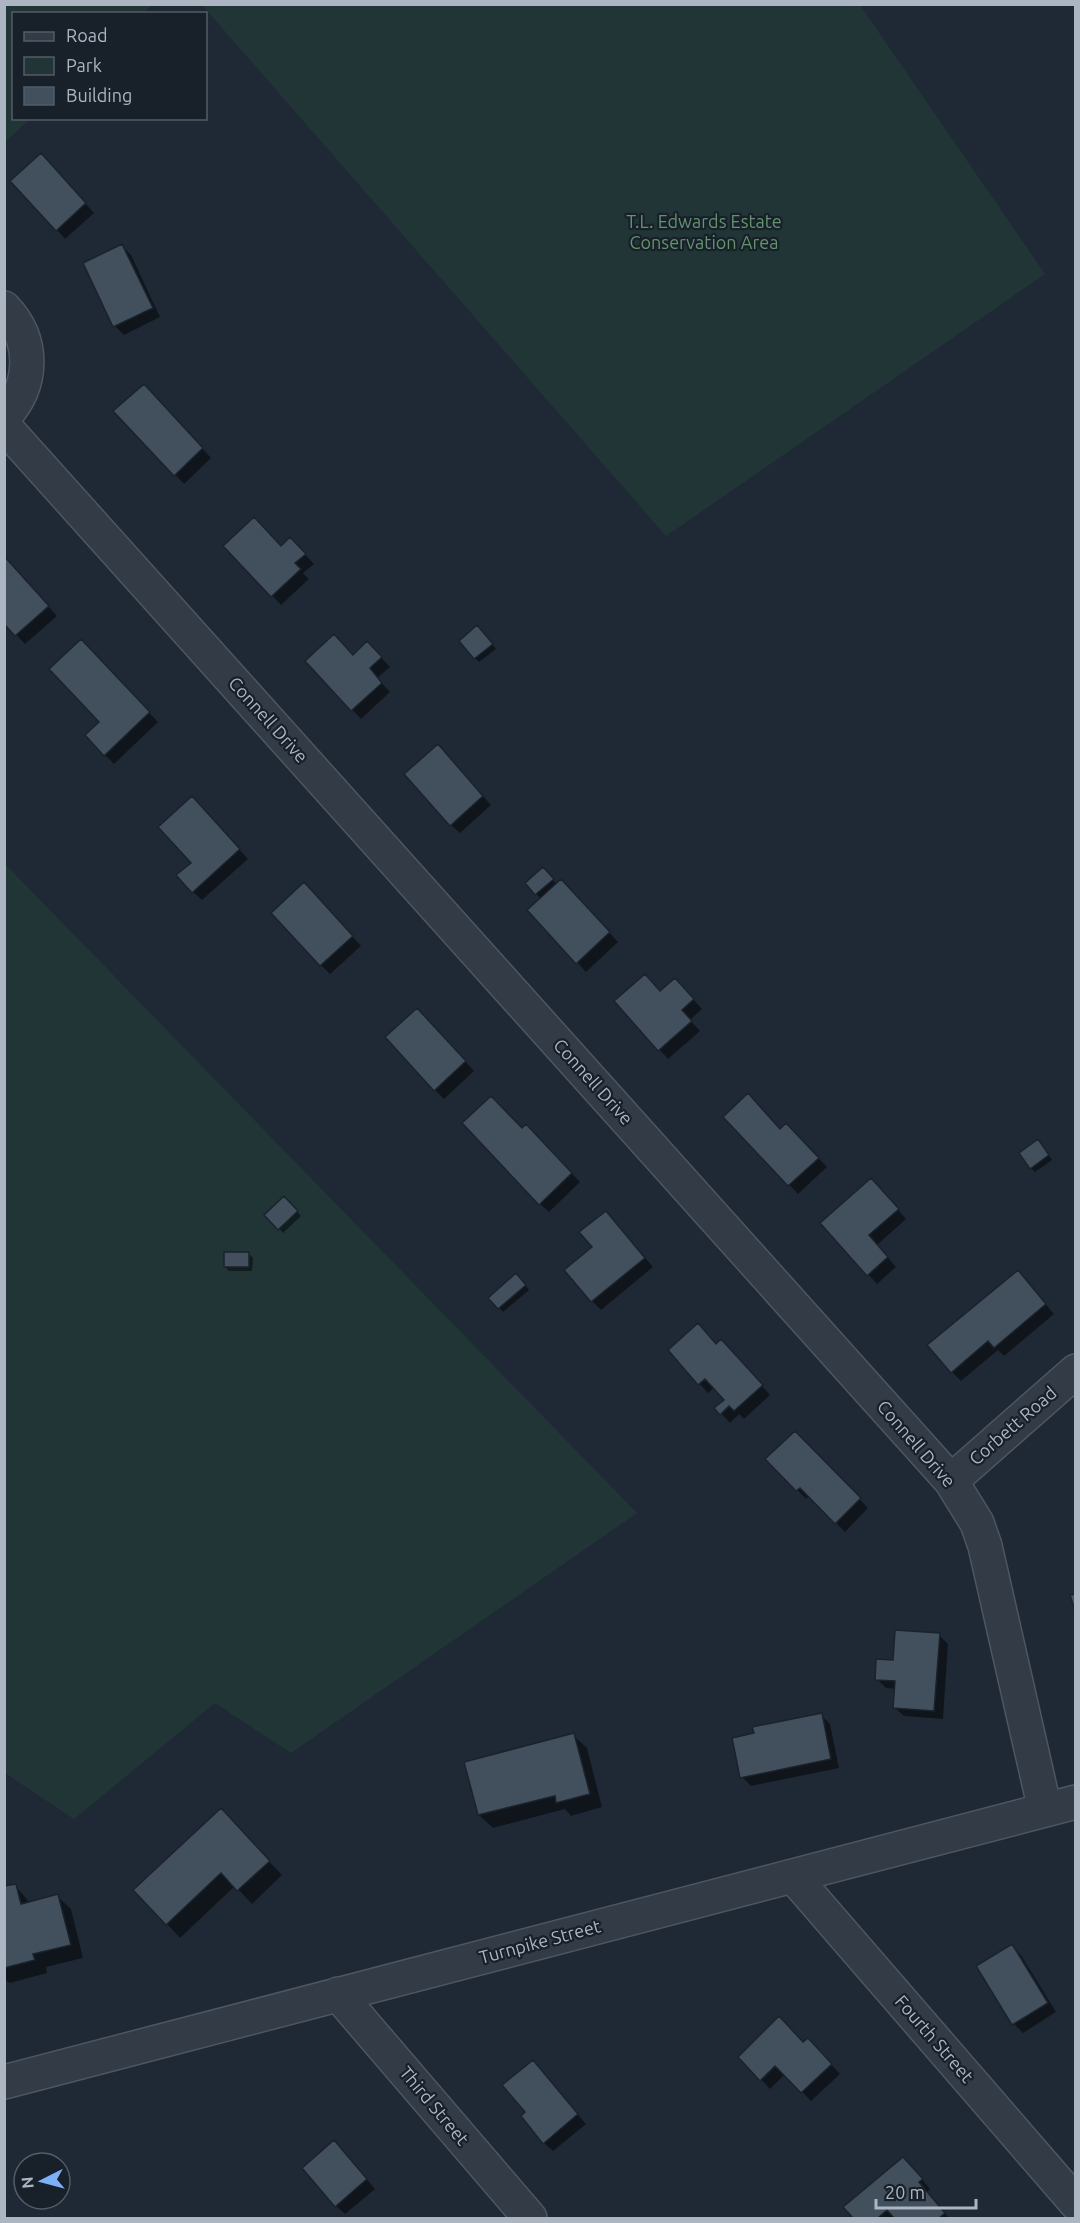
<svg xmlns="http://www.w3.org/2000/svg" width="1080" height="2223" viewBox="0 0 1080 2223" font-family="Ubuntu,sans-serif">
  <rect width="100%" height="100%" fill="#1f2935"/>
  <!-- green -->
  <path fill="#213536" d="M5,4H152V5L143,13L14,14V118L30,119L5,142Z
    M202,5H860L1045,274L666,536Z
    M4,863L637,1513L291,1753L215,1703L74,1819L5,1773Z"/>
  <!-- shadow -->
  <path fill="#0007" d="M50,164L94,213L65,239L57,230Z
    M122,246L131,255L160,317L124,335L115,326L85,264Z
    M153,395L211,458L184,484L115,411Z
    M225,546L299,548L314,564L303,573L309,579L281,605Z
    M12,566L57,616L25,644L4,622Z
    M481,631L496,649L479,662L475,658Z
    M90,650L158,722L114,764L105,755Z
    M376,652L390,667L377,678L390,692L361,719L307,661Z
    M447,755L491,805L460,833L451,825Z
    M201,807L248,859L202,900L193,892V863Z
    M543,869L557,885L570,890L618,942L586,972L529,910L541,899L527,883Z
    M313,893L361,946L330,974L321,965Z
    M684,989L702,1009L690,1020L700,1031L668,1059L616,1001Z
    M426,1019L474,1071L444,1099L435,1090Z
    M725,1117L795,1134L827,1167L798,1194Z
    M526,1126L580,1182L549,1212L540,1204L522,1130Z
    M1042,1145L1052,1160L1035,1172L1031,1168Z
    M880,1189L906,1219L877,1245L896,1267L877,1284L822,1223Z
    M284,1198L301,1216L283,1233L266,1215Z
    M615,1222L653,1267L601,1310L592,1301L594,1247Z
    M248,1253L253,1258L252,1271H229L225,1267Z
    M520,1279L529,1290L503,1312L490,1298Z
    M1026,1281L1054,1314L1004,1356L998,1350L961,1381L952,1372Z
    M716,1345L730,1350L770,1395L744,1419L739,1414L730,1423L716,1408L726,1400L715,1387L708,1393L670,1351Z
    M795,1433L868,1508L845,1532L810,1496L806,1499L768,1459Z
    M939,1635L948,1644L943,1719L904,1716L894,1707L896,1689L886,1688L877,1679L895,1661Z
    M821,1715L830,1724L839,1768L751,1786L742,1777Z
    M573,1735L587,1748L602,1807L571,1816L565,1809L493,1828L479,1815Z
    M234,1824L282,1875L252,1904L235,1886L180,1938L135,1890Z
    M15,1885L30,1903L57,1896L71,1909L83,1958L46,1967L47,1973L10,1983L4,1979V1888Z
    M1012,1946L1021,1955L1056,2012L1023,2033L1014,2024Z
    M808,2040L840,2074L811,2101L785,2074L770,2089L740,2057L804,2043Z
    M533,2062L586,2124L553,2151L544,2143L527,2113Z
    M343,2151L375,2189L345,2214L336,2206Z
    M912,2167L930,2189L927,2192L949,2218H855L846,2207Z"/>
  <!-- building -->
  <path fill="#424f5d" stroke="#1a222c" stroke-width="1.5" d="M41,153L86,203L56,231L10,181Z
    M122,244L153,308L113,327L83,263Z
    M144,384L203,448L174,476L113,411Z
    M254,517L281,546L290,537L306,554L295,563L301,569L271,597L223,546Z
    M4,556L49,606L15,636L4,624Z
    M477,625L493,644L474,659L459,641Z
    M334,634L353,655L367,641L382,657L370,668L382,683L351,711L305,661Z
    M81,639L150,712L104,756L85,735L99,722L49,669Z
    M438,744L483,796L450,826L404,774Z
    M192,796L240,849L192,893L176,875L191,863L158,827Z
    M543,867L554,879L535,895L525,883Z
    M561,879L610,932L576,964L527,910Z
    M304,882L353,936L320,966L271,913Z
    M645,974L660,991L675,978L694,999L682,1010L692,1021L658,1051L614,1001Z
    M417,1008L466,1061L434,1091L385,1037Z
    M748,1093L780,1129L786,1123L819,1158L788,1186L723,1117Z
    M491,1096L522,1128L526,1124L572,1173L539,1205L462,1123Z
    M1038,1139L1049,1155L1030,1169L1019,1153Z
    M871,1178L899,1209L869,1235L888,1257L867,1276L820,1223Z
    M284,1196L298,1211L278,1230L264,1215Z
    M606,1211L645,1258L591,1302L564,1270L592,1247L579,1232Z
    M224,1252H249V1267H224Z
    M1018,1270L1046,1304L994,1348L988,1341L951,1373L927,1345Z
    M516,1273L526,1285L498,1309L488,1298Z
    M698,1323L716,1344L721,1339L763,1385L734,1411L729,1406L720,1415L714,1408L724,1400L705,1379L698,1385L668,1350Z
    M795,1431L861,1498L835,1524L800,1488L796,1491L765,1459Z
    M1076,1594V1614L1070,1595Z
    M895,1630L940,1633L934,1711L893,1708L895,1681L875,1680L876,1659L893,1660Z
    M822,1713L831,1759L740,1778L732,1738L754,1733L752,1727Z
    M574,1733L590,1794L556,1803L555,1796L478,1815L464,1762Z
    M221,1808L270,1861L237,1891L221,1873L166,1925L133,1890Z
    M16,1884L21,1904L58,1894L71,1945L33,1954L35,1960L4,1968V1886Z
    M1012,1944L1048,2003L1012,2025L976,1966Z
    M779,2016L803,2042L808,2038L832,2064L801,2093L775,2066L760,2081L738,2057Z
    M533,2060L578,2114L543,2144L521,2116L525,2112L502,2085Z
    M334,2140L367,2179L335,2207L302,2168Z
    M903,2157L923,2179L919,2182L945,2213L939,2218H894L887,2210L878,2218H853L843,2207Z"/>
  <g fill="none" stroke-linecap="round" stroke-linejoin="round">
    <!-- minor casing -->
    <g stroke="#4d5661" stroke-width="36">
      <path id="minor" d="M4,308C35,340 34,385 4,417
        M4,426L951,1481L977,1523L985,1546L1045,1810
        M951,1481L1076,1371
        M793,1876L1076,2203
        M338,1994L530,2218
        M4,2082L1076,1802"/>
    </g>
    <!-- minor -->
    <use href="#minor" stroke="#323b46" stroke-width="33"/>
  </g>
  <g text-anchor="middle" stroke-width="4.5" stroke-linejoin="round" paint-order="stroke">
    <!-- park labels -->
    <g font-size="18" fill="#64936d" stroke="#18202a">
      <text x="704" y="228">T.L. Edwards Estate<tspan x="704" dy="21">Conservation Area</tspan></text>
    </g>
    <!-- street labels -->
    <g font-size="18" fill="#acb6c3" stroke="#18202a">
      <text transform="translate(268 720) rotate(48)" y="6">Connell Drive</text>
      <text transform="translate(593 1082) rotate(48)" y="6">Connell Drive</text>
      <text transform="translate(1013 1426) rotate(-41)" y="6">Corbett Road</text>
      <text transform="translate(916 1444) rotate(49)" y="6">Connell Drive</text>
      <text transform="translate(540 1942) rotate(-15)" y="6">Turnpike Street</text>
      <text transform="translate(934 2039) rotate(49)" y="6">Fourth Street</text>
      <text transform="translate(434 2106) rotate(50)" y="6">Third Street</text>
    </g>
  </g>
  <!-- border -->
  <rect width="1080" height="2223" fill="none" stroke="#acb6c3" stroke-width="12"/>
  <!-- legend -->
  <rect x="12" y="12" width="195" height="108" fill="#18202a" stroke="#535c67" stroke-width="1.5"/>
  <rect x="24" y="32" width="30" height="9" fill="#323b46" stroke="#535c67" stroke-width="1.5"/>
  <text x="66" y="42" font-size="18" fill="#acb6c3">Road</text>
  <rect x="24" y="57" width="30" height="18" fill="#213536" stroke="#535c67" stroke-width="1.5"/>
  <text x="66" y="72" font-size="18" fill="#acb6c3">Park</text>
  <rect x="24" y="87" width="30" height="18" fill="#424f5d" stroke="#535c67" stroke-width="1.5"/>
  <text x="66" y="102" font-size="18" fill="#acb6c3">Building</text>
  <!-- north arrow -->
  <g transform="translate(42 2181) rotate(264)"><circle r="28" fill="#18202a" stroke="#535c67" stroke-width="1.5"/>
  <path d="M0-4.5L10 22L0 15L-10 22Z" fill="#7cb1f8"/>
  <text y="-9" font-size="16" font-weight="bold" text-anchor="middle" fill="#acb6c3">N</text>
  </g>
  <!-- scale -->
  <path d="M876 2199v9h100v-9" fill="none" stroke="#acb6c3" stroke-width="3"/>
  <text x="885" y="2199" font-size="18" fill="#acb6c3" stroke="#18202a" stroke-width="4.5" paint-order="stroke">20 m</text>
</svg>
